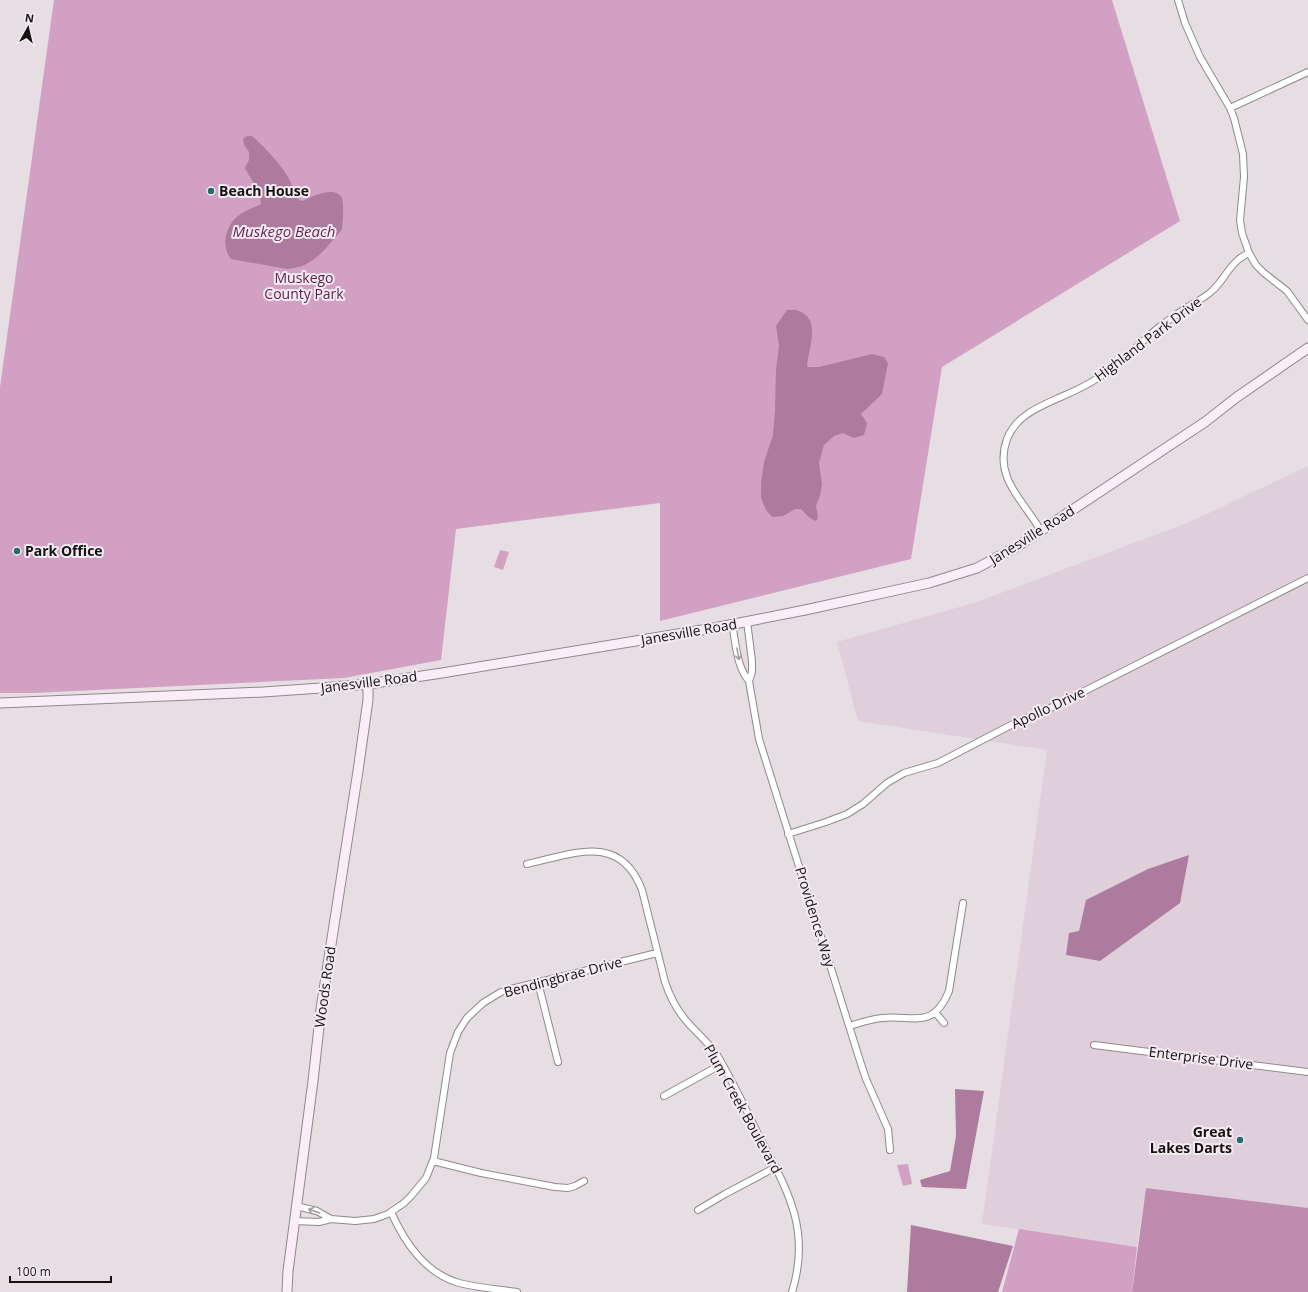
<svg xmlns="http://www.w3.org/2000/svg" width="1308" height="1292" viewBox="0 0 1308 1292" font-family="'Open Sans',sans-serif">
  <rect width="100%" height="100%" fill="#e6dee3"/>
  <!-- built -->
  <path fill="#dfcfda" d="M1308,466V1208L1146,1188L1137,1247L982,1224L1047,750L858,721L837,642L977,602L1192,521Z"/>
  <!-- green -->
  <path fill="#d2a0c3" d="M54,0H1112L1180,221L942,367L911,559L660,621V503L456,529L441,660L344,678L34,693H0V387Z
    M500,550L509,552L503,570L494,567Z
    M908,1164L912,1184L903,1186L897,1165Z
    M1019,1229L1137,1247L1132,1292H1002Z"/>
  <!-- forest -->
  <path fill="#bf8cb0" d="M1146,1188L1308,1208V1292H1132Z"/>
  <!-- water -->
  <path fill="#ad7b9e" d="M247,136H252C265,148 278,161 288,177C292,184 294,192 299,200L302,201C311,197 322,191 332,192C335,192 340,194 342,198C344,203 343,223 342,229C340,233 335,237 332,241C320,256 307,268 287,269L231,259C221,247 225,226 238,216C244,211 253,208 261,204C260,190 251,180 245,168L249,160V152L244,145L243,139Z
    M787,310C791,310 796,309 799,311C822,320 808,349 807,367H819L872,354L884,357L888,363L882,394L861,414L867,423L864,435L854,438L843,433L834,436L824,445L819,463L822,484L820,496L816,506L818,518L816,521L810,518L801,509H795L783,516L772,517L766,510L761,498V483L764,462L773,435L775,411L776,370L779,346L776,326Z
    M1189,855L1180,903L1100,961L1066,955L1069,933L1079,931L1086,900L1148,869Z
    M955,1089L984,1091L966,1189L922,1187L920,1180L950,1171L956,1136Z
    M911,1225L1013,1246L998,1292H907Z"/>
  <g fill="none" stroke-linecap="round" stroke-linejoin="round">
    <!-- street casing -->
    <g stroke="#90888d" stroke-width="8">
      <path id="street" d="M1178,0L1185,23L1200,57L1230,108L1234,118L1243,154L1244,177L1240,220L1242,233L1249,253L1256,265L1264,273L1287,291L1308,320
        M1230,108L1308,72
        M1041,531C1024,501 993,478 1007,439C1016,415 1041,406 1063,396C1075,391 1087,385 1098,378C1122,363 1141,341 1163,324C1171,319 1178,313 1186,308C1195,302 1205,298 1213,290C1223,281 1228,268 1238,260C1241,257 1245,255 1249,253
        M747,621L752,661V672L749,681L759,739L861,1064L866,1079L888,1129L890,1150
        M732,624C736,643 736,666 749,681
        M788,834L826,822L847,814L863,804L887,783L904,773L938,763L1013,724L1057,705L1308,578
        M527,864C573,854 620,832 642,890L665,982C670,997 677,1011 689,1024C698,1034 709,1043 717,1055C732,1080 745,1107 758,1134C786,1188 812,1228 792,1292
        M538,982L558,1062
        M935,1012L944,1023
        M849,1026C860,1023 871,1019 882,1018C914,1015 933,1030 949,991L963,903
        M1094,1045L1308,1072
        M664,1096L722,1064
        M433,1161L481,1173L555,1187L568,1188L575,1186L584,1181
        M296,1206L317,1211L331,1219
        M698,1210L725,1194L776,1167
        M391,1212C405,1243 425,1273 459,1283C478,1288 498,1289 517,1292
        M294,1221L319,1222L331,1219L355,1221L374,1219L388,1214L404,1203L411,1196L426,1178L434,1158L450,1053L458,1032L467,1018L483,1003L501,992L511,989L657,953"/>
    </g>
    <!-- secondary casing -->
    <g stroke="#90888d" stroke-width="11">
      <path id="secondary" d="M0,703L263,692L321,688L368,684L442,673L714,628L805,610L929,583L977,568L1018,546L1205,422L1237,397L1308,348
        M287,1292L288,1271L313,1081L321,1009L358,771L368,700V684"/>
    </g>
    <!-- street -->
    <use href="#street" stroke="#fff" stroke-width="6"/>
    <!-- secondary -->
    <use href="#secondary" stroke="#fbedf7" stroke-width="9"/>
  </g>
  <!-- one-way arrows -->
  <defs><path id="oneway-shaft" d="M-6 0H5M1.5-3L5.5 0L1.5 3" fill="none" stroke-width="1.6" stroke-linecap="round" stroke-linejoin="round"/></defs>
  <g stroke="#a1a0a1">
    <use href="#oneway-shaft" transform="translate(738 654) rotate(79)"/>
    <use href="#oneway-shaft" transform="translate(314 1211) rotate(-161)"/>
  </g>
  <!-- markers -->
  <g fill="#246d68" stroke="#f4ebf1" stroke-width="1.5">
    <circle cx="211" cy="191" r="4"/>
    <circle cx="17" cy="551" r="4"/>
    <circle cx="1240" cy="1140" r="4"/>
  </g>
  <g text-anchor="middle" stroke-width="4" stroke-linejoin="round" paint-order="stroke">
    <!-- poi labels -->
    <g font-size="14" font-weight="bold" fill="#151214" stroke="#f4ebf1" text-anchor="start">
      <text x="219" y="196">Beach House</text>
      <text x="25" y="556">Park Office</text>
      <text x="1232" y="1137" text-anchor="end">Great<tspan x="1232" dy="16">Lakes Darts</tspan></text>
    </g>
    <!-- park labels -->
    <g font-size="14" fill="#5b1d4d" stroke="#f4ebf1">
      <text x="304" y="283">Muskego<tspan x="304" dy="16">County Park</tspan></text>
    </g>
    <!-- street labels -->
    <g font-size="14" fill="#151214" stroke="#f4ebf1">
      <text transform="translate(1148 339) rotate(-37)" y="5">Highland Park Drive</text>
      <text transform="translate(1032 535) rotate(-32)" y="5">Janesville Road</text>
      <text transform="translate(689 632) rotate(-10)" y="5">Janesville Road</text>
      <text transform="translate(369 682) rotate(-7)" y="5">Janesville Road</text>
      <text transform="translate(1048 708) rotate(-25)" y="5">Apollo Drive</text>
      <text transform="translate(815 917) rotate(73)" y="5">Providence Way</text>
      <text transform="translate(563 977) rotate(-15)" y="5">Bendingbrae Drive</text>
      <text transform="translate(325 987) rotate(-82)" y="5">Woods Road</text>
      <text transform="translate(1201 1058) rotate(7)" y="5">Enterprise Drive</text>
      <text transform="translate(743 1109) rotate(61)" y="5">Plum Creek Boulevard</text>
    </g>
    <!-- water labels -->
    <g font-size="15" font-style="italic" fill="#642655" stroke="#f4ebf1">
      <text x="284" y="237">Muskego Beach</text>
    </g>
  </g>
  <!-- north arrow -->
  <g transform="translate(28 28) rotate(8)" stroke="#f4ebf1" stroke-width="3" paint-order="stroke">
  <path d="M0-3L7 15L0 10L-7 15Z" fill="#151214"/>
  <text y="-6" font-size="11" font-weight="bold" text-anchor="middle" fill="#151214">N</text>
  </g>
  <!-- scale -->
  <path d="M10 1276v6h101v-6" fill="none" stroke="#151214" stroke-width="2"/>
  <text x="16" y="1276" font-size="12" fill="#151214" stroke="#f4ebf1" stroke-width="3" paint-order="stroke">100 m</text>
</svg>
